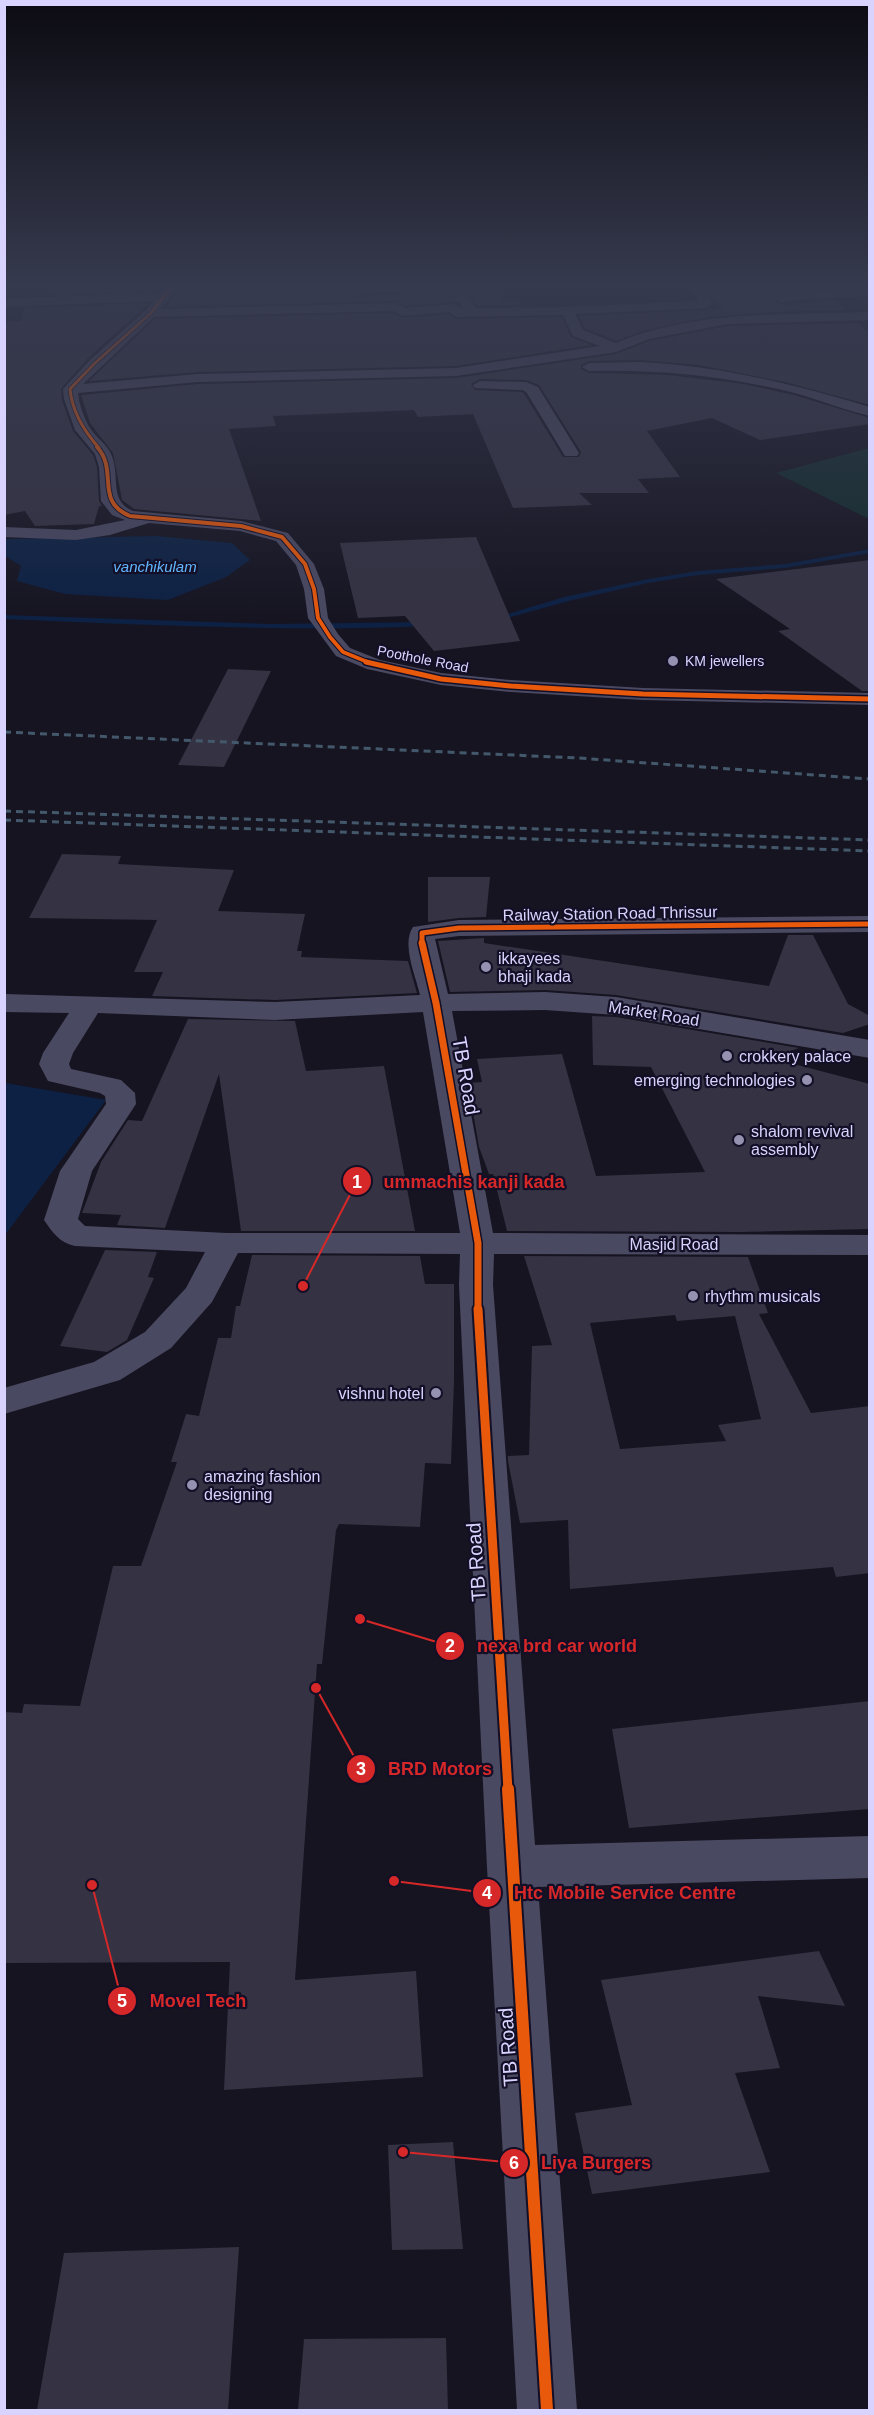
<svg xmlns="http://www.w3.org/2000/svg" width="874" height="2415" viewBox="0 0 874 2415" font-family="Arial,sans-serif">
  <rect width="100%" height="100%" fill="#161421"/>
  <!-- green -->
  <path fill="#132c2d" d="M869,448V519L776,473Z"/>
  <!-- water -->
  <path fill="#0d2144" d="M156,536L232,543L250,560L226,577L168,600L65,594L17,581L21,566L5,556V539Z
    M5,1083L106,1100L5,1235Z"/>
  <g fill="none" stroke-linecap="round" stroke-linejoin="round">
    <!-- stream -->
    <path fill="#0d2144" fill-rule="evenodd" d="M870,549V553L785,568L698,575L648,583L569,601L492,622L488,620L564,597L648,579L698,571L785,564Z
      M4,615L271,624L431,622L435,624L431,626C289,632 147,625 4,619Z"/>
  </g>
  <!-- building -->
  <path fill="#343243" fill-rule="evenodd" d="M49,283H165L159,291L50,295Z
    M182,283H301L302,288L318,287L320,291L352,290L361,295L402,294L416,287L477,285L483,294H499L502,300L520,299L523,305L477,306L470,296L458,293L450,298L453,302L406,306L397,301L166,307Z
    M703,283H819L824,288L778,294L774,299L782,305L836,300L846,310L773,312L709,317L646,330L616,341L585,328L579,316L723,309L713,301L708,288Z
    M149,303L88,358L61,389L62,400L73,431L93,455L97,467L99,501L102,506H99L94,524L35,526L25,511L4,515V322L21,321L24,308Z
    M393,313L402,318L448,314L456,319L562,317L571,337L591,345L456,366L198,372L89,381L155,319Z
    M858,323L870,334V405L785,382L699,365L640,360L589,361L581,365V369L589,373L667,375L744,384L794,395L870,418V424L760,440L712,418L647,431L680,477L638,479L649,493H579L592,505L513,508L473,414L418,417L414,410L273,416L276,426L229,429L261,521L134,509L122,500L113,453L90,423L81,395L198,384L456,378L616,354L650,341L728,326ZM480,379L526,380L539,385L581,452L579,457H563L525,395L522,392L475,390L471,384Z
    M476,537L520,641L434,651L405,616L358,618L340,543Z
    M870,560V691H862L778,631L790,629L716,579Z
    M228,669L271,671L224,767L178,765Z
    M62,854L121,856L118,864L234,870L218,911L305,914L297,951H302L301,957L408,961L417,993L275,1000L152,996L163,972H134L157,920L29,918Z
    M428,877H490L486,917L459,918L428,922Z
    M788,935H813L848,1004L870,1016V1024L843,1033L616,995L545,990L450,992L438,941L484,938V943L769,986Z
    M592,1016L616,1017L799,1048L771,1058L870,1084V1229L740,1232L507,1231L493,1174H489L479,1147L468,1083L482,1082L477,1059L562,1054L596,1176L705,1172L651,1067L593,1065Z
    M188,1019L295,1021L306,1071L384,1066L415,1231H241L219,1074L165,1228L117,1225L121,1215L82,1213L101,1162L128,1120L142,1121Z
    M105,1250L157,1252L148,1277L154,1278L127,1340L107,1352L60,1346Z
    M252,1255L420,1256L425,1284H454V1381L451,1464L425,1463L420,1527L339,1524L336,1530L322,1664H317L295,1980L416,1971L423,2077L224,2090L230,1962L4,1963V1712L22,1713L24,1704L80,1706L113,1566H141L177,1462H171L186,1414L199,1416L218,1338H231L236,1306H240Z
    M524,1256L748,1257L768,1313L759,1314L811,1413L870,1406V1573L836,1577L833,1567L570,1589L568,1520L520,1523L508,1461V1456L529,1455L532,1346L552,1345ZM675,1315L677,1321L735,1316L761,1419L718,1425L726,1441L620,1449L590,1323Z
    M870,1701V1809L629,1828L612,1729Z
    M819,1951L845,2006L758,1996L780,2068L735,2073L770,2172L592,2194L575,2113L632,2105L601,1980Z
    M453,2142L463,2249L392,2250L388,2145Z
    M239,2247L228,2410H37L64,2253Z
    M446,2338L448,2410H298L304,2339Z"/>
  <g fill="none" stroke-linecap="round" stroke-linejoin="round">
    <!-- minor -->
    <path fill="#4a4962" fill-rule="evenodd" d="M168,283H180L161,309L397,303L405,308L453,304L463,309L460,303L452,299L458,295L468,297L476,308L567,307L698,301L694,291L687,283H700L706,289L712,304L706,308L575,314L583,330L616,343C696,310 785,315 870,312V320L728,324L649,339L616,352L456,376L198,382L78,393C79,404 84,419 90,428C96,438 107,444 111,454C121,475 108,501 133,511L241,521L288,533L314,564L324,589L328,618L338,634L350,648L380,660L441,673L511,680L643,688L870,693V705L643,700L511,692L441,685L367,669L336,656L308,618L304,589L296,565L276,541L240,531L149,523L110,535L76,540L4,537V527L76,530L125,520L112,515L101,501L99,467L95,454L75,430L64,399L63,389L90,360L146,310L154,301L4,307V299L160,293ZM394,311L402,316L449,312L456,317L563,315L573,336L600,346L456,368L198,374L83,384L154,317Z
      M350,283H362L364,285L402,284L408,288L402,292L361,293L357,292Z
      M870,288V296L804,299L782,303L776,299L778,296L804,291Z
      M640,362C720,366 793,384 870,407V416C844,410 820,400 795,393C727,376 659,369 589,371L582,367L589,363Z
      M480,381L526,382L538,387L579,453L577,456H565L527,393L523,390L475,388L473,385Z
      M870,916V932L459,936L435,939L448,994L545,992L616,997L870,1040V1058L616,1015L545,1010L452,1011L493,1233L870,1235V1255L494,1254L493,1285L535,1845L870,1836V1878L538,1887L577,2410H517L487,1867L459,1285L460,1254L238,1253L212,1302L171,1348L120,1380L4,1414V1388L94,1362L145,1332L186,1288L205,1252L75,1246C60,1243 53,1233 44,1220L60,1171L106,1104L105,1096L100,1093L48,1081L39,1064L43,1053L69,1013L4,1012V994L275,1002L420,995C416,977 401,944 413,927L459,920ZM423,1012L460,1233H227L85,1226L78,1219L92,1171L136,1104L135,1093L121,1080L71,1069L69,1064L73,1053L98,1013L275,1020Z"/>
    <!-- rail -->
    <path stroke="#43596b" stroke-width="3" stroke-dasharray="7 5" stroke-linecap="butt" d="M4,732L578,758L870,779
      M4,811L870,840
      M4,820L870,851"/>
    <!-- cycleway-far5 casing -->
    <g stroke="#130f26" stroke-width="4.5">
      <path id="cycleway-far5" d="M99,448C84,431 72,412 70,389L95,363L151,313L174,283"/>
    </g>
    <!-- cycleway-far4 casing -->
    <g stroke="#130f26" stroke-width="6">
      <path id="cycleway-far4" d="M97,447C119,471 94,501 130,516L241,526L282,537L305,564L314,589L318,618L330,637L343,652L370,663"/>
    </g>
    <!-- cycleway-far3 casing -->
    <g stroke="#130f26" stroke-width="8">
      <path id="cycleway-far3" d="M366,662L441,679L511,686L643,694L870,699
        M422,944V933L459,928L870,924"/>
    </g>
    <!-- cycleway-far2 casing -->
    <g stroke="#130f26" stroke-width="10">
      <path id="cycleway-far2" d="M422,943L436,1003L478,1243V1311"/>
    </g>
    <!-- cycleway-far1 casing -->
    <g stroke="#130f26" stroke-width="13">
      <path id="cycleway-far1" d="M478,1309L508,1790"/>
    </g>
    <!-- cycleway casing -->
    <g stroke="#130f26" stroke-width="16">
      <path id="cycleway" d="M508,1789L547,2410"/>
    </g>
    <!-- cycleway-far5 -->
    <use href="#cycleway-far5" stroke="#e8590c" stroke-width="3"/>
    <!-- cycleway-far4 -->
    <use href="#cycleway-far4" stroke="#e8590c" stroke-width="4"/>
    <!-- cycleway-far3 -->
    <use href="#cycleway-far3" stroke="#e8590c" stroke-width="5"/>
    <!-- cycleway-far2 -->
    <use href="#cycleway-far2" stroke="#e8590c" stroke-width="7"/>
    <!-- cycleway-far1 -->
    <use href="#cycleway-far1" stroke="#e8590c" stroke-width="9"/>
    <!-- cycleway -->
    <use href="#cycleway" stroke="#e8590c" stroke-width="12"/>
  </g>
  <!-- sky -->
  <linearGradient id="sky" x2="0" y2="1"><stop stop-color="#0c0b12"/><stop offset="0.46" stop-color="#363a4e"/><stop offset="1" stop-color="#363a4e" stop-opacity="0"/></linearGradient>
  <rect width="874" height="621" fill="url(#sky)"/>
  <!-- markers -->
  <g fill="#9591b1" stroke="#130f26" stroke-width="2">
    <circle cx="673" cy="661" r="6"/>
    <circle cx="486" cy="967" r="6"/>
    <circle cx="727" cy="1056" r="6"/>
    <circle cx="807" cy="1080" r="6"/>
    <circle cx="739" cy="1140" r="6"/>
    <circle cx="693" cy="1296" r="6"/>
    <circle cx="436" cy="1393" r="6"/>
    <circle cx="192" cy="1485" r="6"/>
  </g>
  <g text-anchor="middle" stroke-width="4.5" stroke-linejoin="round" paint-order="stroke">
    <!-- far-street labels -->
    <g font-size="14" fill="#d9d4ff" stroke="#130f26">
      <text transform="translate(423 659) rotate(11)" y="5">Poothole Road</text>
    </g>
    <!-- far-poi labels -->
    <g font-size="14" fill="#d9d4ff" stroke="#130f26" text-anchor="start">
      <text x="685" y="666">KM jewellers</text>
    </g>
    <!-- far-water labels -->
    <g font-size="15" font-style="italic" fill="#62b6ff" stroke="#130f26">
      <text x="155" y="572">vanchikulam</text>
    </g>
    <!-- street labels -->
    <g font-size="16" fill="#d9d4ff" stroke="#130f26">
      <text transform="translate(610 913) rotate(-1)" y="6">Railway Station Road Thrissur</text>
      <text transform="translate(654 1013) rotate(9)" y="6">Market Road</text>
      <text x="674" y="1250">Masjid Road</text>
    </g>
    <!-- poi labels -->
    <g font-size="16" fill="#d9d4ff" stroke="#130f26" text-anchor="start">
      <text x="498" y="964">ikkayees<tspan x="498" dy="18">bhaji kada</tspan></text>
      <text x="739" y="1062">crokkery palace</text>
      <text x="795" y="1086" text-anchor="end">emerging technologies</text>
      <text x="751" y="1137">shalom revival<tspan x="751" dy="18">assembly</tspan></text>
      <text x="705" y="1302">rhythm musicals</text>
      <text x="424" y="1399" text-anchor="end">vishnu hotel</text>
      <text x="204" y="1482">amazing fashion<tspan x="204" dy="18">designing</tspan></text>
    </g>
    <!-- near-street labels -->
    <g font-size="20" fill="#d9d4ff" stroke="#130f26">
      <text transform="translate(466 1076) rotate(80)" y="7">TB Road</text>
      <text transform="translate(476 1562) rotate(-94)" y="7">TB Road</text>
      <text transform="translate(508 2047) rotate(-94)" y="7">TB Road</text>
    </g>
  </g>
  <!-- callouts -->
  <path fill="none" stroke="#d62828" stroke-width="2" d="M303 1286L357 1181M360 1619L450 1646M316 1688L361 1769M394 1881L487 1893M92 1885L122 2001M403 2152L514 2163"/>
  <g fill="#d62828" stroke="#130f26" stroke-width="2">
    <circle cx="303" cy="1286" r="6"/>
    <circle cx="360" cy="1619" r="6"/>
    <circle cx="316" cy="1688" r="6"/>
    <circle cx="394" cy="1881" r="6"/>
    <circle cx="92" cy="1885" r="6"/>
    <circle cx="403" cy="2152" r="6"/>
    <circle cx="357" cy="1181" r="15"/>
    <circle cx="450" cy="1646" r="15"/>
    <circle cx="361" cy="1769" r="15"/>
    <circle cx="487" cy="1893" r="15"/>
    <circle cx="122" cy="2001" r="15"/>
    <circle cx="514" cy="2163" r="15"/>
  </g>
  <g font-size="18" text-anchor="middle" font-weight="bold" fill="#fff">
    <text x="357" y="1188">1</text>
    <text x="450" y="1652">2</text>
    <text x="361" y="1775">3</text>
    <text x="487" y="1899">4</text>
    <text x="122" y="2007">5</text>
    <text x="514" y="2169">6</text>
  </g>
  <g font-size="18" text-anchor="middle" font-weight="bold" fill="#d62828" stroke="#130f26" stroke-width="4.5" stroke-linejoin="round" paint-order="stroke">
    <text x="474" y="1188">ummachis kanji kada</text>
    <text x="557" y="1652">nexa brd car world</text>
    <text x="440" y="1775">BRD Motors</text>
    <text x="625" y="1899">Htc Mobile Service Centre</text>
    <text x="198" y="2007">Movel Tech</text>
    <text x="596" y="2169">Liya Burgers</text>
  </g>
  <!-- border -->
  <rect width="874" height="2415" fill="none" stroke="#d9d4ff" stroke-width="12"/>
</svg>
